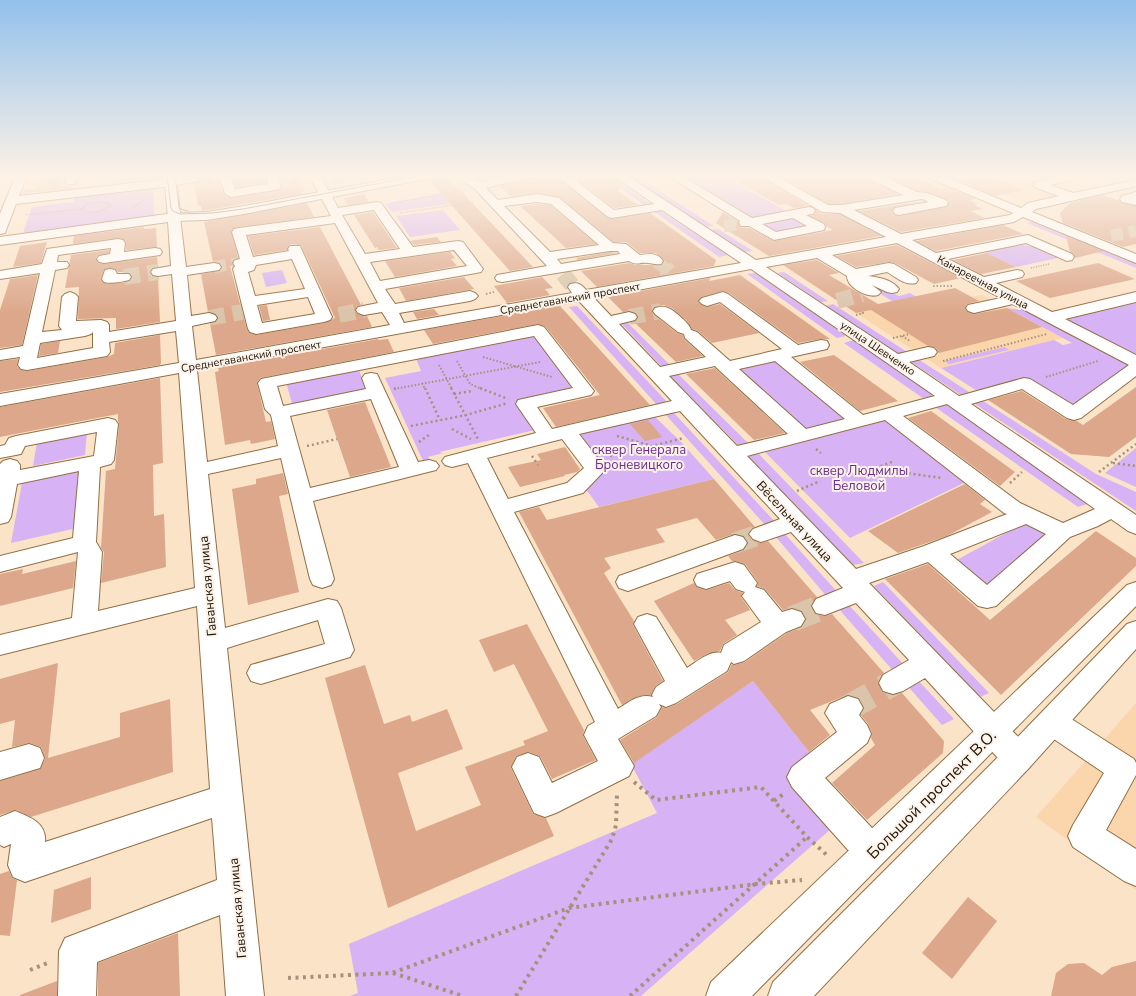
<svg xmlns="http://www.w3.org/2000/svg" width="1136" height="996" viewBox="0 0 1136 996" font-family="'Nunito Sans',sans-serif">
  <rect width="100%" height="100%" fill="#fbe3c8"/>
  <!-- built -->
  <path fill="#fbd6ad" d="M976,175H1028L1044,181L1029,184L1056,195L1025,202L967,179Z
    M982,295L1063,338L941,368L856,313L921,299H960Z
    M1136,703V890L1036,817Z"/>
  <!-- green -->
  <path fill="#d7b2f4" d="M328,175H377L333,184Z
    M602,175H609L652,205L645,206Z
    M628,175H634L714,226L706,227Z
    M676,175H722L788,212L748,218Z
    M153,186L154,216L23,233L32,207L73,202L75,195Z
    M463,189L469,201L392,212L385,204Z
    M443,210L460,230L410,237L396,216Z
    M659,210L728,255L719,257L653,211Z
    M794,216L812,226L774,233L757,223Z
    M1032,222L1136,264V268L1027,223Z
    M718,229L753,251L743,252L710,230Z
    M1021,245L1037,247L1062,257L1016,267L985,252Z
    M282,270L287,283L266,287L262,273Z
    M784,272L828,301L821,302L777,273Z
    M756,273L846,336L837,338L747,274Z
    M869,284H876L899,296L910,293L920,299L897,304L869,287Z
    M1136,298V359L1057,317Z
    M833,304L969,392L961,395L826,306Z
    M577,306L667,402L657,405L569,307Z
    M1007,308L1030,311L1132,365L1072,409L1023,379L979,392L941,368L1054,340L1063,345L1072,343Z
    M625,320L672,367L664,369L619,321Z
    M533,332L579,389L517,403L535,430L439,452L443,453L428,457L432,464L424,463L385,378L421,371L414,354Z
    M854,340L938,398L927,401L844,343Z
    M1005,347L1009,350L949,364L944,361Z
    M775,359L850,420L804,431L733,368Z
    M358,368L368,392L293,407L286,382Z
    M678,374L751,446L741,448L669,375Z
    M980,399L1096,474L1136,492V511L972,402Z
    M946,404L1090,503L1078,507L935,407Z
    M673,412L776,523L766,526L665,414Z
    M652,414L681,442L714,479L599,507L585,488L603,472L579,438L582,433Z
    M884,419L966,482L850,538L763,450Z
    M87,432L85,455L33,466L37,442Z
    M1136,448V487L1105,473Z
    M757,452L864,563L853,565L747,455Z
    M82,471L77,528L11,543L22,483Z
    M1028,521L1052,531L985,590L953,562Z
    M784,533L839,594L828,598L775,536Z
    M883,582L989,693L980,697L874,586Z
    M848,604L906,667L895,673L838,608Z
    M915,677L954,719L942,725L905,683Z
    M753,681L809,752L802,783L832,828L641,996H350L358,993L349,944L657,813L631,764Z"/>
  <!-- building -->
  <path fill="#dca78a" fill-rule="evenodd" d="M43,175H64L61,186H72L71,189L23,193L24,190L38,189Z
    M196,175H218L224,193L231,198L279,190L282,186L278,175H298L305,191L301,192L302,194L202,211L201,206H198L194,183L199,182L201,179Z
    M232,175H264L266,183L236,187Z
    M534,175H555L608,218L612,219L650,213L716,260L714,266L597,287L581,271L629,263L636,265H661L664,260L656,253H640L626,242H614L559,197L537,193L511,196L500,186L532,178Z
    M571,175H612L623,184L618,191L638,205L614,208Z
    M725,175H759L808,206L794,208L786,204L779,205Z
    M778,175H864L865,178L898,194L842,204H828Z
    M884,175H909L942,189L947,187L976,199L969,200L978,204L974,205L983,209L970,211L985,218L901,232L859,211L924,201L895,207L892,212L895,215L899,216L946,207L949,202L947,199L928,192L917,191Z
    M976,175H985L1024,190L995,196L961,181Z
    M446,177L477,208L533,267L510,271L429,180Z
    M364,194L369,202L348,205L344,198Z
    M1102,195L1119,200L1122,203L1136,206V244L1123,247L1063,223L1060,213L1070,203Z
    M307,203L314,217L239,227L234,228L231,231L238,258L234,259L232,262L233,266H230L247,330L250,333L256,335L324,323L335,318L301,245L290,244L287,250L254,255L248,236L320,227L361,305L357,306L355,311L358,314L367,316L372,327L216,355L210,324L216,322L218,317L215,314L208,312L201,274L219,271L222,266L219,263L213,262L204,222Z
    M537,204L550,205L596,244L566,248L520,206Z
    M816,210L822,214H840L881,236L769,256L716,223L723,212L738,222L740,227L749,228L774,241L833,230L826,226L825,223L811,216L814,215Z
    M373,212L397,248L379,250L377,247L375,248L354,215Z
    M1003,225L1023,234L936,251L916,241Z
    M144,227V229L156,228L157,247L126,250V242L123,239L118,238L73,244L74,236Z
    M1066,236L1104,251L1075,258L1073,253L1070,252Z
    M437,237L441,242L414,245L410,241Z
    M47,242L41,263L13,267L20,246Z
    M897,245L961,278L934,284L895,263L889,262L856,267L836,256Z
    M109,250V253L98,255L96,258L98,263L104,264L157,257L158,267L152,268L150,273L153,276L158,277L160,322L116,329V318L78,319L79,287L65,288L71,255ZM110,268L115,269L118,272H129L132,278L129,281L123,283H104L101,279L104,270Z
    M450,252L455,258L451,259L457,266L395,277L385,261Z
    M610,252L617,253L578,260L576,258Z
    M987,253L1016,267L981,274L953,260Z
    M817,260L839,273L829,275L878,304L955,288L979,301L967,304L965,309L968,312L974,314L1007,308L1042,327L939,353L935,347L928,346L871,310L856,313L783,265Z
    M1098,263L1135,279L1050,298L1016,281Z
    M38,275L22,345L0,348V310L10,279Z
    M740,275L830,339H821L798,343L729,293L723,291L702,297L698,302L706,307L720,304L759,333L712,343L698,331L692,329L686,320L672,308L664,305L655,307L652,310L654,315L677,333L683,335L684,339L703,356L676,362L634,322L638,318L636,313L629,311L623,312L608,297L710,278L709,281Z
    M464,277L474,289L406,301L399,288Z
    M542,277L553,288L545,289L550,295L507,303L494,286Z
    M267,305L270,320L263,321L259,306Z
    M560,306L650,405L556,427L543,408L600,395L545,326L538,324L433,344L424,330Z
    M434,309L439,315L417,319L413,312Z
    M160,335L161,363L160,365L0,392V361L18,359L17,366L21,370L27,371L107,357L114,354L115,343Z
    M378,339L379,340L388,339L394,352L260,378L257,383L266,422L271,421L275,439L251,444L250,440L225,445L215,372L219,371L218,368Z
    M60,341L58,353L39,356L41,344Z
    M834,355L898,401L860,411L800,362Z
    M715,368L719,372L785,433L754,440L686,374Z
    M160,378L163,463L153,465L154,516L164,514L166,567L101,583L104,552L101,548L106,471L115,469L119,424L118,421V414L0,437V407Z
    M1136,387V437L1109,457L1071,454L988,400L1022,391L1066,419L1077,421L1083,425Z
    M365,402L391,467L350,477L327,410Z
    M931,411L1015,472L1000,486L908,418Z
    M648,420L662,437L645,441L630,424Z
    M565,447L580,469L577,472L564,475L565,476L520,487L508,467L541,460L537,454Z
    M283,473L288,494L279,496L299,592L248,605L232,489L256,484V479Z
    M714,479L755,527L752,528L748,534L752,540L760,543L768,541L817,597L811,605L815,614L825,616L832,614L884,673L878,682L882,692L893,695L902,693L944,741L943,753L867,820L832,783L875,745L871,738L872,733L868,724L861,715L864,707L858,698L847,695L810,710L830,735L809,752L753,681L634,763L620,740L657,717L662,707L667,708L677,704L728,672L732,664L734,665L745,662L787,633L802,627L806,620L802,611L792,608L783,610L765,589L757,586L758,582L745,564L735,561H732L728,556L744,550L748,544L744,536L734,534L716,540L697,518L656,529L665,542L604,558L611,568L604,573L634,621L633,625L663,681L655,686L651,695L639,696L622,705L519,512L539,507L547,520Z
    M965,484L985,500L980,504L992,512L947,536L898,553L868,531Z
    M1096,531L1136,558V566L1001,695L885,579L928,564L990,620Z
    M76,561L73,588L0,606V574L23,569L22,574Z
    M694,583L697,587L706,590L729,583L735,590L743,593L741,597L750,610L725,620L737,635L723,644L720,651L707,654L694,661L654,601Z
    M527,624L584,730L583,736L596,760L552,779L540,756L529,752L516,756L511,768L533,814L546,818L554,836L388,908L325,678L365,665L384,724L410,715L412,722L447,709L463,749L398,773L416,831L481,805L465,767L525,745L523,741L548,731L514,664L494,672L479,640Z
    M58,663L48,758L120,737V713L170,699L173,772L31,817L16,810L0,815V781L40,769L45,759L41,747L30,743L12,747L15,720L0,724V679Z
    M9,871L12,878L17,880L10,936L0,935V874Z
    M91,877V909L51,923L54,890Z
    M968,897L997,921L952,979L922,953Z
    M178,933L180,996H98V963Z
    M1136,961V996H1051L1056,973L1068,964L1084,963L1102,975L1112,967Z
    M57,981V996H20V995Z"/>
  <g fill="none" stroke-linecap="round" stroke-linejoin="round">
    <!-- minor-tunnel-far3 -->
    <path stroke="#dac4aa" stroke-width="12" stroke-dasharray="12 6" stroke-linecap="butt" d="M129,176L132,175
      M194,179L216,176
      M278,183L300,180
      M39,186L62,183
      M724,226L740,224
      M1111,236L1136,231
      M656,261L666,269
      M214,267L240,263"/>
    <!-- minor-tunnel-far2 -->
    <path stroke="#dac4aa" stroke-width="16" stroke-dasharray="16 8" stroke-linecap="butt" d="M665,268L669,272
      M563,274L572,285
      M124,277L158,272
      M837,301L862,294
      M339,315L364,310
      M629,317L661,311
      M209,318L242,312"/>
    <!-- minor-tunnel-far1 -->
    <path stroke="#dac4aa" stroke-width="21" stroke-dasharray="21 10" stroke-linecap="butt" d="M735,543L761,534"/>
    <!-- minor-tunnel -->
    <path stroke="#dac4aa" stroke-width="26" stroke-dasharray="26 14" stroke-linecap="butt" d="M792,619L825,606
      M848,708L893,683"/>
    <!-- minor casing -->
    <g stroke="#926e43" stroke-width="2">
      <path id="minor" d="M16,175H27L19,196L194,176L200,179L198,181L171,186L16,204L6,230L5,233L0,234V214Z
        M67,175H78L75,184H67L65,182Z
        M219,175H230L235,189L268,184L265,175H276L281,187L279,189L275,190L231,197L227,195L225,193Z
        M309,175H320L338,208L377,202L381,203L413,247L458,241L463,242L483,269L481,272L476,273L385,289L395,304L470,291L475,293L478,296L475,299L470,301L399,313L404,323L572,293L568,287L570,284C578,282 581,284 586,290L741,263L662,210L612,218L608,217L556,175H568L614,210L654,204L613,175H626L756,260L886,237L840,213L822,212L760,175H774L828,205H842L903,195L866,177L865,175H880L917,192L927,193L946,200L948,203L946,206L899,215L895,214L893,211L895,208L929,202L922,199L854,210L901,234L1010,215L1013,213L927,177L926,175H941L1021,208L1028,203L1059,196L1034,187L1032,185L1034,183L1038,182L1064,175H1084L1083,177L1050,185L1073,193L1136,180V186L1036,209L1032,212L1136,254V263L1023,217L1014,222L912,240L936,253L1028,235L1072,254L1074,257L1072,260L1067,261L1026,243L948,259L984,277L1017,270L1022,271L1024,274L1022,277L996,283L1052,312L1136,292V302L1065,319L1136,355V376L1081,418L1074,420L1067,418L1022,389L971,404L1136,515V534L1128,531L1111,519L1098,526L1070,537L996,606L987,608L978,606L928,562L869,583L1029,748L1033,758L1029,768L1018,772L1007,768L925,678L903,691L893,694L883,691L879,683L883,675L909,660L856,603L825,615L816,613L812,606L816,599L843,588L791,532L761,542L753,539L749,534L753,529L780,519L680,411L579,434L606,469L583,493L514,512L618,709C629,702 640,693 653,697L652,695L656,687L665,681L634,624L638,617L647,614L656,617L687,668C695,663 710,650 721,653L724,645L761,622L742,596L745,592L736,589L730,581L706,589L697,586L694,580L697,574L735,562L744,565L757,583L755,587L764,590L782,612L792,609L801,612L805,619L801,626L786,632L744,661L734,664L731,662L727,671L676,703L666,707L659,704L661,707L656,716L618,739L634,766L629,776L556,813L545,817L534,813L512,767L517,757L528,753L539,757L552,783L598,761L584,735L588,726L595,722L468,463L452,467L445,465L442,461L445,457L536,433L516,404L518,400L573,388L534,336L277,386L283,406L366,389L362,378L365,374L371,373L377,374L418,462L429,460L436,462L439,466L436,470L313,501L334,579L331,585L322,588L313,585L310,579L281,458L208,474L225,628L328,599L337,601L341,608L354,650L350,657L261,684L251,681L247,673L251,665L325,644L318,620L227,648L264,996H226L220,915L97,962L96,996H58L59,951L65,938L217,880L212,818L25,882L13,877L8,865L11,844L4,847L0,845V817L15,811C30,817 47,823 45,842L210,789L197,606L0,655V635L72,618L78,552L0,572V556L73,538L79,471L17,484L11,517L8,522L0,524V464L3,461L10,459L17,461L20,465V470L94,456L97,432L25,446L21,454L0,458V446L5,445L9,438L16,436L108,418L115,420L118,424L114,460L111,464L100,467L96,542L102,552L98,611L195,588L179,373L0,406V394L179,363L176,331L109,342L110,352L107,356L101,357L27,370L21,369L18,365L20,357L0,360V350L23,346L40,273L0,279V271L42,264L47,249L118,239L123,240L125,243L124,252L155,248L160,249L162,252L160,255L104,263L99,262L97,259L99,256L110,254L111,248L58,255L57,262H67L69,265L67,268L55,270L42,332L62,330L59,326L62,297L65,294L70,292L75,294L78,297L76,321L101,320L107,322L109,325V332L176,321L172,274L158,276L153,275L151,272L153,269L171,266L168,222L0,245V237L174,213L178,214L180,217L186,267L214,263L219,264L221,267L219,270L187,275L191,316L209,313L215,315L217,318L215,321L192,326L196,360L390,325L382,312L364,315L358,313L356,310L358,307L378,303L335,223L246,235L253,257L289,251L288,249L290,246H300L332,317L330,320L324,322L256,334L250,332L248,329L233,269L235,266L233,263L235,260L240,259L232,232L234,229L239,228L331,216ZM374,210L400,249L365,254L342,215ZM897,243L1001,298L968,305L966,308L968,311L974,313L1013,304L1129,365L1073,405L1030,379L1024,378L959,396L909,362L934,356L937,352L934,348L928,347L898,354L766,267L817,258L847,276C847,288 868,298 878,295L881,292L872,285L887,292L892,293L897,292L899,289C893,280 878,277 868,276L887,272C896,277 905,286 916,283L918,280L916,277L894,264L889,263L856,269L832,255ZM454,250L467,266L380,281L370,262ZM292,259L305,289L255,296L248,272L254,270L256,265ZM751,269L935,396L863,415L791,357L827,349L829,345L827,341L821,340L798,345L728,294L723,292L702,298L699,301L702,304L707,306L720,302L782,349L730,361L697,332L691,330C691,325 674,310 668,308C664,306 660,307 655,308L653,311L655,314L678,332L684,334L685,338L706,357L660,367L619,324L635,320L637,317L635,314L629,312L611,316L594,298ZM308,297L315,314L262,323L257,305ZM579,301L672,401L552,429L537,407L591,395L594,391L544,327L538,325L261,379L258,383L265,409L271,415L278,446L207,462L197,370ZM93,332V348L37,358L40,343L85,336L91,334ZM775,361L845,419L806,429L739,369ZM715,366L720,371L788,434L737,446L669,376ZM371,399L399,467L310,488L290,416ZM947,404L1095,509L1063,523L1020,503L903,416ZM885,420L1004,513L1007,514L924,546L856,569L747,456ZM562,439L584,468L567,483L508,499L487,458ZM1026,524L1046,534L987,585L950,554Z
        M453,175H467L480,182L511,175H533L532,177L486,188L498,200L537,194L559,198L613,243L626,244L640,255C649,254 657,252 663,261L661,264C655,265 653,263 648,263C640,262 636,266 629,261L502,282L497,281L495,278L497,275L547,266L474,188ZM537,202L551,204L599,245L550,252L504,206ZM610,251H618L620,254L561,264L557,259Z
        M667,175H680L752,218L809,207L813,208L815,211L813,214L806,215L824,224L825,227L824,230L774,240L749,226H741L739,223L740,221ZM793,218L807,226L776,232L762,224Z
        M1136,192V205L1122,202L1120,199L1122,196Z
        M110,269L115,270L117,274H129L131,277L129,280C121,282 112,284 104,282L102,279L105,270Z
        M735,535L743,537L747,543L743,549L628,591L619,588L616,582L619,576Z
        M848,696L858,699L863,708L859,715L867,725L871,734L867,743L825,778L872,828L877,839L872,850L860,855L848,850L792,787L787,777L792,767L837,732L825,713L830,704Z
        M1052,709L1062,713L1134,759L1136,763V775L1106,830L1136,849V886L1124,881L1073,847L1068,836L1073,825L1104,773L1042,731L1037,722L1042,713Z
        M29,744L40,748L44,758L40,768L0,780V752Z"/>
    </g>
    <!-- major casing -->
    <g stroke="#926e43" stroke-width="2">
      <path id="major" d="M164,175H176L180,213L207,212L244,206L411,175H436L431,178L244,214L207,220L174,221L170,220L168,217Z
        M1136,582V606L752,996H706L711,982L1127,585Z
        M1136,621V649L1029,768L814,996H768L773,982L1007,748L1127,624Z"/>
    </g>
    <!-- path-far3 -->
    <path stroke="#a6927b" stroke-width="1.5" stroke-dasharray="1 1.5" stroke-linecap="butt" d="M100,202L109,203L111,205C103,212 90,215 81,209L88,204Z
      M393,203L459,191
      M134,207L143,201
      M400,213L474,202
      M26,215L81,209
      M1031,268L1049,264"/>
    <!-- path-far2 -->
    <path stroke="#a6927b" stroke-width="2" stroke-dasharray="1.5 2" stroke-linecap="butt" d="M933,286H954
      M486,294L494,292
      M856,315L863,313L861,312
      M902,336L910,341
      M893,338L910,334
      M483,357L552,377
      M457,361L470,384L482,389
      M943,361L1047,334
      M439,365L452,389
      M1046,377L1098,361
      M422,383L425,389
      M394,389L540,362"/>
    <!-- path-far1 -->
    <path stroke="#a6927b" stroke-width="2.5" stroke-dasharray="2 3" stroke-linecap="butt" d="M425,388L440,420
      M451,388L478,439
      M480,388L508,399
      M394,389L398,388
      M454,394L472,391
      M411,426L466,415L508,403
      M452,429L471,439
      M617,436L652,446L684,438
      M419,442L430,434
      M307,446L337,439
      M816,449L821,453
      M532,456L538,465
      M610,456L651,446
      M1113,463L1136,466
      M869,468L942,478
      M876,468L894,461
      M1099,472L1136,444
      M1010,483L1022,472
      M797,491L820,481"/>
    <!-- path -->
    <path stroke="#a6927b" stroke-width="4" stroke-dasharray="3 4.5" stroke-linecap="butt" d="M634,782L656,800L761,787L807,837L829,857
      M774,801L785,793
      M30,970L50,962
      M393,973L463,996
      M288,978L392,973L569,908L756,884L802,880
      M516,996L612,839L616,825L617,793
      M630,996L807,837"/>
    <!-- minor -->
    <use href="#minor" fill="#fff" fill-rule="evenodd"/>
    <!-- major -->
    <use href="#major" fill="#fff" fill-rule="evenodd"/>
    <!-- tram -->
    <path stroke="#7c6a55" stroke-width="1" d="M167,175L171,208L173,211L180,214L212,213L243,209L423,175
      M175,175L179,207L180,209L188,211"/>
  </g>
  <!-- sky -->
  <linearGradient id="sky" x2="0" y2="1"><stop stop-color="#93c0ec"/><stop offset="0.56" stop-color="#fdf2e6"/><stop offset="1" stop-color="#fdf2e6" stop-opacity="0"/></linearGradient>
  <rect width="1136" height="315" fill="url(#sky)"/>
  <g text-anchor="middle" stroke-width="4" stroke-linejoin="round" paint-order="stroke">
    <!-- far-street labels -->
    <g font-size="11" fill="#211303" stroke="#fbf3ea">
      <text transform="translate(983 282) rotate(28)" y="4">Канареечная улица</text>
      <text transform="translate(570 298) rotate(-10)" y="4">Среднегаванский проспект</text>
      <text transform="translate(878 348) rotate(34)" y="4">улица Шевченко</text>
      <text transform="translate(251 356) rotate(-10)" y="4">Среднегаванский проспект</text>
    </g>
    <!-- park labels -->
    <g font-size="13" fill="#6e2b94" stroke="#fbf3ea">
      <text x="639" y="454">сквер Генерала<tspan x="639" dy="15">Броневицкого</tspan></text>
      <text x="859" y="475">сквер Людмилы<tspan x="859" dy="15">Беловой</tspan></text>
    </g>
    <!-- street labels -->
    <g font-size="13" fill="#211303" stroke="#fbf3ea">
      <text transform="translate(795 521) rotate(47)" y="5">Вёсельная улица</text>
      <text transform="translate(207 586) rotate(-95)" y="5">Гаванская улица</text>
      <text transform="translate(237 908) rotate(-95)" y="5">Гаванская улица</text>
    </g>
    <!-- near-street labels -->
    <g font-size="16" fill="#211303" stroke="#fbf3ea">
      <text transform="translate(931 794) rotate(-45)" y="6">Большой проспект В.О.</text>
    </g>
  </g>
</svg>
